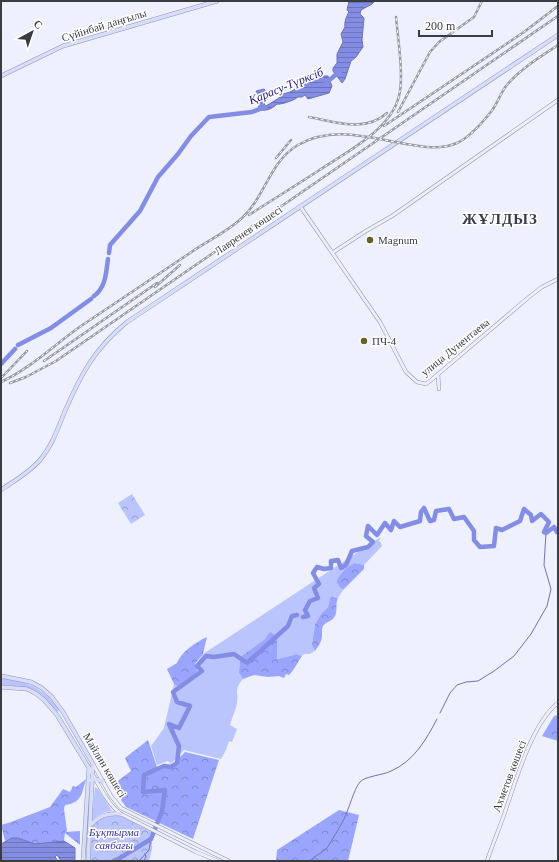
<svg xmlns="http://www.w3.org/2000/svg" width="559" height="862" viewBox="0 0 559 862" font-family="Georgia,serif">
  <defs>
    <pattern id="forest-crowns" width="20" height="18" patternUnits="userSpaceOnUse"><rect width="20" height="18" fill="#9aa6fd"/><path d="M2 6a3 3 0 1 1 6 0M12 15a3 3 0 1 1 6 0" fill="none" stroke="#7f88ce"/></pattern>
    <pattern id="park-crowns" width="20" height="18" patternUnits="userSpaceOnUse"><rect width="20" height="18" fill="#bac4fd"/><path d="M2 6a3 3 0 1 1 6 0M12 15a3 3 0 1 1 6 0" fill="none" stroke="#98a0ce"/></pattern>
    <pattern id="water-rules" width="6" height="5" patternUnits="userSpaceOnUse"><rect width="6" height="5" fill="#838de3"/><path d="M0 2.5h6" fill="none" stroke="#6c74ba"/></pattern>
  </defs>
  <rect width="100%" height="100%" fill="#eef0fd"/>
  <!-- grass -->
  <path fill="#bac4fd" d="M381,537L379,541L381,543L382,546L364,565L355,563L337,584L343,590L338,598L334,596L330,598L328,607L321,614L315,624L312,645L315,651L310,654H304L302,656L296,654L290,656L277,659V636L265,639L240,657L239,673L243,679C233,691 239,691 237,703C236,710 232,717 230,725L237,729L232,742L229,741L226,750L221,759L184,750L171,764L168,761L157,765L151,746L164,728L174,684L179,687L186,680L203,654Z
    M1,678C23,682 36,683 52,701C55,704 58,707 59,711L56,712C39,688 29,687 1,685Z
    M95,787L98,789L112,811C103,812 99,814 92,820Z"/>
  <!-- forest -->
  <path fill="url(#forest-crowns)" d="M355,563L364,565V569L343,590C341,588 337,585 337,582C337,576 349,565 355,563Z
    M332,596L338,598C335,604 338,609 335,616C332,622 326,621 323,626C321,629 323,636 321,641C320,644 317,648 315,651L312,645L315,624L321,614L328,607L330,598Z
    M270,632L277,636V659L290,656L296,654L302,656C297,663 295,669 289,675L286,674L284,678L279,676L268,677L254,675L243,679L239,673L240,657L265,639Z
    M207,637L203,654L195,664L197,672L179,687L174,684L167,669L177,663C181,652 196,642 207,637Z
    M558,715V741L542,736L554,716Z
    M148,740L157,767L173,764L185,752L219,760L193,839L126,807L111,786L131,771L125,758Z
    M86,779C82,793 82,803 65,805L64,809L67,831L65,832L80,831V845L65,833L64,841L35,844L14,838L5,841L1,825L11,822L50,807L63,789L70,792L73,786L76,787Z
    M339,810L359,815L348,861H276L277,850Z"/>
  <!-- park -->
  <path fill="url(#park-crowns)" d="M132,494L145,515L131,524L118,503Z
    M109,815H119L152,832V849L149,861H90L92,826L99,819Z"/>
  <!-- water -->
  <path fill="url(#water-rules)" stroke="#6d75b3" d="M349,1H375L372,4L361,10L360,14L364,18L362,40L363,47L356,57L351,61L345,79L342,83L333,71V68L337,63V54L343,42L341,34L345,27C344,23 346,17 349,12L347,10Z
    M314,73L322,76H328L332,86L329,93L308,99L305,95L302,97H298C295,100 281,105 277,104C272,109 265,112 258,109L261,95H258L256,91L264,89C269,95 269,98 264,104L266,106L279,98L282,94C292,93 302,86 305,76Z
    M12,838H18L35,844L64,841L75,848V861H61L57,855L55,857L58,861H1V844Z"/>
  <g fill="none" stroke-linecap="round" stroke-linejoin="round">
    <!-- stream -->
    <path stroke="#6d75b3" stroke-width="1" d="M440,713L450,693L457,685L466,682L478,681L494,671L514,656L531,634L547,606L551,589L544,565L546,533
      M139,861L149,850L151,839
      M144,861L146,857L145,854
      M310,861C315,855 323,853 327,848C333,838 339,829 344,819C349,809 354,789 360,782C365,776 384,775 391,771C414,761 426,740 437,719"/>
    <!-- river -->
    <path stroke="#838de3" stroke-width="4.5" d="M326,83L340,71
      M109,253L110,245L140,211L158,177L178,154L191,136L209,117L252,112L265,107
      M94,296C106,287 106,273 108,259
      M18,345L51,328L91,299
      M1,364L15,349
      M303,617L308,616L305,610L310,601L318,598L314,588L319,584L313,573L317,567L324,569L331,568V561L338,560L341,568L346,565L352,551L368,547L373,542L366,536L368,526L377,535L385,523L391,530L394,521L400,527L420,521L421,512L424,508L430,521L434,520L436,511L449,509L454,519L464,517L474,531V540L480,547L494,546L496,528L502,530L520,521L524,509L531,515L532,521L541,514L549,522L544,532L546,533L554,527L557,532L558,531
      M115,861L151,839L162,811L165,790L143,792L144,775L164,766L171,767L177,763L179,746L169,724L179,728L190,706L177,702L173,692L202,671L197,666L206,656L214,657L234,654L247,663L288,626L292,616L297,615"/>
    <!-- secondary casing -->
    <g stroke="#9194a2" stroke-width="4">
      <path id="secondary" d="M300,206L380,322L406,372L417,382L426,384L430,381L529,297L542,287L558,279
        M332,253L366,231L392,216L558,100
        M438,375L439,389
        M93,764L111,796L121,808L229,861
        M89,768C98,783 107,804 121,814L196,852L218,861
        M487,861C493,843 501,825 507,806C517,777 533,722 558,703"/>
    </g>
    <!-- primary casing -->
    <g stroke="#9096b8" stroke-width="4.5">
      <path id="primary" d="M1,76L63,46L217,1
        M1,490C14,481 30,472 40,460C52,446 58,428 65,411C81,374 95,348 127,322L558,35
        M1,676L31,682L42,688L52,697L63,712L93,764L88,861
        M1,687L27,689L35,693L44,700L57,715L89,768L83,861
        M91,780L95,779L103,781
        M90,826C99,815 107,813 121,814"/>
    </g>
    <!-- secondary -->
    <use href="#secondary" stroke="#eceefd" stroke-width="3"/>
    <!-- primary -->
    <use href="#primary" stroke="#d8ddfa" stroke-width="3.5"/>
    <!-- rail casing -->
    <g stroke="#999aa4" stroke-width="2.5">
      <path id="rail" d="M398,112L430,52L439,42L474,17L482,1
        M309,117C336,122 365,133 387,113
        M384,126L524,32L558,6
        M276,158L291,140
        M249,215C272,200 295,186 318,171C345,153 391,130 399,96C404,76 398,39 396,17
        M155,287L180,265
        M44,361L157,283
        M1,378L27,351
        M1,382C31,368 54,345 81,326C118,301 156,276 193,251C209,240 227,232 242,218C265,197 270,161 298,145C332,125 370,138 406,144C423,147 441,150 457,143C470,137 482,123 490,113C497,105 500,94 506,86C520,69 540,57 558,45
        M10,383L26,377L56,361L558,16"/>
    </g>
    <!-- rail -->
    <use href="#rail" stroke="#fff" stroke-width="1" stroke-dasharray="3" stroke-linecap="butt"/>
  </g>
  <!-- markers -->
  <g fill="#695e2a" stroke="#fff" stroke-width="1.5">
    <circle cx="370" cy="240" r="4"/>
    <circle cx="364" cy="341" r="4"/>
  </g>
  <g text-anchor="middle" stroke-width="3" stroke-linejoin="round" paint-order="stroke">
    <!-- street labels -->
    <g font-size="11" fill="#3b3c42" stroke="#fff">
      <text transform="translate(104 25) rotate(-17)" y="4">Сүйінбай даңғылы</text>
      <text transform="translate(248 230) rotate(-34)" y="4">Лавренев көшесі</text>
      <text transform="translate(455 347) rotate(-39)" y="4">улица Дунентаева</text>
      <text transform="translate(105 765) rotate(59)" y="4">Майлин көшесі</text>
      <text transform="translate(509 776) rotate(-69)" y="4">Ахметов көшесі</text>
    </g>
    <!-- poi labels -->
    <g font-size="11" fill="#3b3c42" stroke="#fff" text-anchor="start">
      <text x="378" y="244">Magnum</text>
      <text x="372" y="345">ПЧ-4</text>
    </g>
    <!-- park labels -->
    <g font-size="11" font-style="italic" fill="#353395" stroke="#fff">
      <text x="114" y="836">Бұқтырма<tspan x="114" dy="13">саябағы</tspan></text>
    </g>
    <!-- water labels -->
    <g font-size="12" font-style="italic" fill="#221578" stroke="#fff">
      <text transform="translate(286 86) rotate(-22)" y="4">Қарасу-Түрксіб</text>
    </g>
    <!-- district labels -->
    <g font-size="15" font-weight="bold" letter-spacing="1" fill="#3b3e4a" stroke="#fff">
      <text x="500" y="224">ЖҰЛДЫЗ</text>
    </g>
  </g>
  <!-- border -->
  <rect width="559" height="862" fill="none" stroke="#3b3c42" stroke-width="4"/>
  <!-- north arrow -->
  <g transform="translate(32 32) rotate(40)" stroke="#ffffff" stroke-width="3" paint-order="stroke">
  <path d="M0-3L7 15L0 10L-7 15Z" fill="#3b3c42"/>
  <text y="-6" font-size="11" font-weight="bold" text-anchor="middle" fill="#3b3c42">С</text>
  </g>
  <!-- scale -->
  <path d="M419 30v6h73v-6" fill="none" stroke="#3b3c42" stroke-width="2"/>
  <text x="425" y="30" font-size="12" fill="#3b3c42" stroke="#ffffff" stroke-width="3" paint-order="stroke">200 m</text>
</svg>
